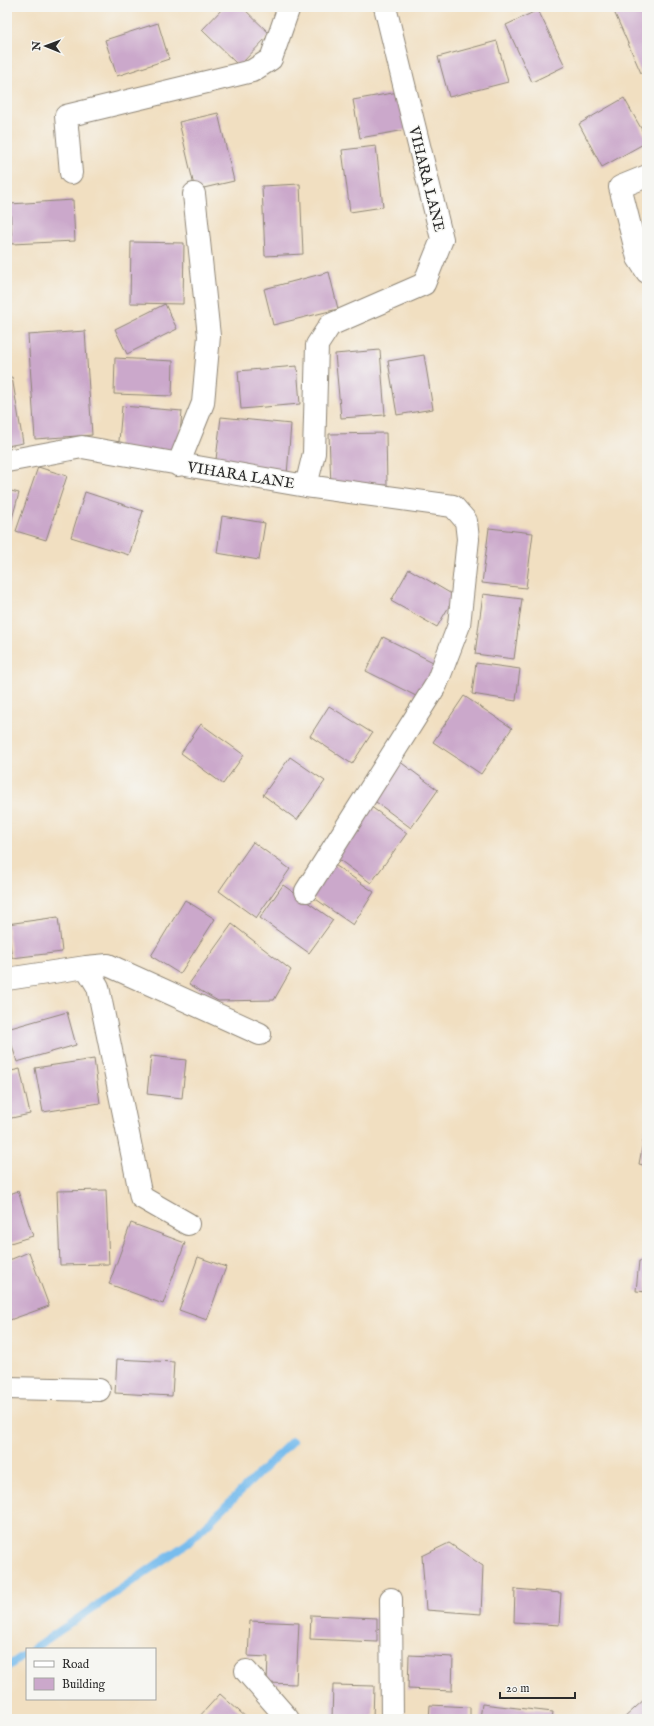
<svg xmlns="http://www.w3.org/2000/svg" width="654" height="1726" viewBox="0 0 654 1726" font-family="'IM FELL English',serif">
  <rect width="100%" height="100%" fill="#f6f6f2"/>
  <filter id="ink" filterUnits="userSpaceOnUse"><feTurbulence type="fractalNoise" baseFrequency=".025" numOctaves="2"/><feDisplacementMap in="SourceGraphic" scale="8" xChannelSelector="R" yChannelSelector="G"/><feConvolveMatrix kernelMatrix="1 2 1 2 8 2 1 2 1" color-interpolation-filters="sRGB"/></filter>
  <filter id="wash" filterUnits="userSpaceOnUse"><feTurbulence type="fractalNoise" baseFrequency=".012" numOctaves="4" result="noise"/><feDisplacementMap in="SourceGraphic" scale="16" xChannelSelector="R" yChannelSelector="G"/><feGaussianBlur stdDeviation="0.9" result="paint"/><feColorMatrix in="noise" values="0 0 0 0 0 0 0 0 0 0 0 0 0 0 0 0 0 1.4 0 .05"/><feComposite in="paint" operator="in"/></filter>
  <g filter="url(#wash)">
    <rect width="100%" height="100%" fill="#f1dfc1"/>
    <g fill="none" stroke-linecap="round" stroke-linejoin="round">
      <!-- stream -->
      <path stroke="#77bced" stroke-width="8" d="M33,1649L188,1543L292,1441
        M7,1667L27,1653"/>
    </g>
    <g id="blocks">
      <!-- building -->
      <path fill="#cba8cb" d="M224,7H242L270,34L239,66L202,30Z
        M612,7H647V70L641,73Z
        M538,10L565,66L532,82L506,25Z
        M158,23L169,59L117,76L105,40Z
        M497,41L508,82L449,97L438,57Z
        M404,91L411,129L360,138L353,100Z
        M624,98L647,139V142L602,167L579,124Z
        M218,113L234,181L195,190L179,122Z
        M376,146L383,207L350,212L342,150Z
        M300,184L303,254L265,256L262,186Z
        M73,200L75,241L12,244L10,204Z
        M131,242L184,243L183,304L130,303Z
        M329,272L338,309L273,325L264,289Z
        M165,304L177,329L127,354L115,329Z
        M85,331L92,435L35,439L28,335Z
        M380,350L385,415L341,418L335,354Z
        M424,355L433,409L397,415L388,361Z
        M115,358L173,361L172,396L114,394Z
        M297,366L300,404L241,409L238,371Z
        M12,377L23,443L7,446V378Z
        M122,406L182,411L178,459L118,453Z
        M221,417L291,424L287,475L215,468Z
        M386,433L387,485L331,486L329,434Z
        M38,467L67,476L46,540L16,531Z
        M7,490L19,493L10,526H7Z
        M85,492L143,511L129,555L71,537Z
        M222,516L265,523L259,560L217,553Z
        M489,528L533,533L526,588L482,583Z
        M409,569L455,596L437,627L391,601Z
        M483,594L522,599L514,659L475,654Z
        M383,637L443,667L426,701L366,671Z
        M476,663L520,669L516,701L472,694Z
        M464,696L512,728L481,774L433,742Z
        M329,706L372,733L352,764L310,736Z
        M201,724L244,755L223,784L181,753Z
        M290,757L325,781L297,820L263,795Z
        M399,761L438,790L411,828L372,799Z
        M370,806L407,833L371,883L334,856Z
        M253,842L290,869L256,918L219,891Z
        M332,863L374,892L353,925L310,895Z
        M283,885L333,920L309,953L260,918Z
        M185,900L215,919L180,974L151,956Z
        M58,917L62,952L12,958L7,924Z
        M232,924L291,970L274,1000L218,1001L189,984Z
        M67,1012L76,1045L17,1062L7,1029Z
        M151,1056L186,1060L182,1098L147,1094Z
        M94,1059L100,1103L43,1112L35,1068Z
        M20,1069L30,1114L7,1119V1072Z
        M646,1127L647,1128V1166L639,1164Z
        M106,1190L109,1264L60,1265L57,1191Z
        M18,1191L33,1236L7,1244V1195Z
        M131,1223L185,1243L163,1304L109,1284Z
        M29,1252L49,1306L7,1321V1261Z
        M198,1257L226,1267L207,1320L179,1310Z
        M639,1261H647V1292L636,1291Z
        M117,1359L174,1362L172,1396L115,1393Z
        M449,1543L483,1566L481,1614L426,1610L422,1556Z
        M515,1589L561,1593L559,1625L514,1622Z
        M311,1615L377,1618V1642L310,1639Z
        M250,1621L299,1623L296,1684L267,1683L268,1657L248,1656Z
        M409,1655L453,1657L452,1691L408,1689Z
        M333,1685L374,1686L373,1719H332Z
        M220,1694L248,1719H197Z
        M647,1697V1719H623Z
        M482,1704L553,1712L552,1719H480Z
        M430,1705L470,1707V1719H429Z"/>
    </g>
  </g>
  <g filter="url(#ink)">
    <use href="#blocks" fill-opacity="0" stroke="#8e8576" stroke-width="1"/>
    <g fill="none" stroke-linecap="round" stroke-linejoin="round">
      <!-- street casing -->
      <g stroke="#8e8576" stroke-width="24">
        <path id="street" d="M71,173L66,116L252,71L271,59L289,7
          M647,176L620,187L638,258L647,272
          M7,461L82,447L306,486L314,453L317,345L330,325L424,284L442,239L385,7
          M178,465L203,403L209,336L194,194
          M306,486L453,506L466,521L468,539L459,625L436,685L306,891
          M86,967L108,965L260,1034
          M7,979L86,967L98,987L141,1197L188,1224
          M7,1388L99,1390
          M391,1599L392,1719
          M246,1671L288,1719"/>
      </g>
      <!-- street -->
      <use href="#street" stroke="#fff" stroke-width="22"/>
    </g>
  </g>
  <g text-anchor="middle" stroke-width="3" stroke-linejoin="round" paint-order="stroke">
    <!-- street labels -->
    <g font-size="15" fill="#2b2b2b" stroke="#f6f6f2">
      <text transform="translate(427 179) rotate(76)" y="5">VIHARA LANE</text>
      <text transform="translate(241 475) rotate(9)" y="5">VIHARA LANE</text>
    </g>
  </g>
  <!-- margin -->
  <rect width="654" height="1726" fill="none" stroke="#f6f6f2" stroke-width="24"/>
  <!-- legend -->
  <rect x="26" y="1648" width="130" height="52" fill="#f6f6f2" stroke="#a5a5a2"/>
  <rect x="34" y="1661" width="20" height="6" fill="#ffffff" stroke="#a5a5a2"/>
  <text x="62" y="1668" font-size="12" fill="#2b2b2b">Road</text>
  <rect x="34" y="1678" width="20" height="12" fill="#cba8cb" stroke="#a5a5a2"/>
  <text x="62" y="1688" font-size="12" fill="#2b2b2b">Building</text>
  <!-- north arrow -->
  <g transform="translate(46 46) rotate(271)" stroke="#f6f6f2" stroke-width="3" paint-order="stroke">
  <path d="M0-3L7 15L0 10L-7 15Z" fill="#2b2b2b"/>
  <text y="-6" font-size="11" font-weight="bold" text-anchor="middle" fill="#2b2b2b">N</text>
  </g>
  <!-- scale -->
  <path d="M500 1692v6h75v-6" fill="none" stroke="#2b2b2b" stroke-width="2"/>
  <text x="506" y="1692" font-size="12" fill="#2b2b2b" stroke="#f6f6f2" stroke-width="3" paint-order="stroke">20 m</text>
</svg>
